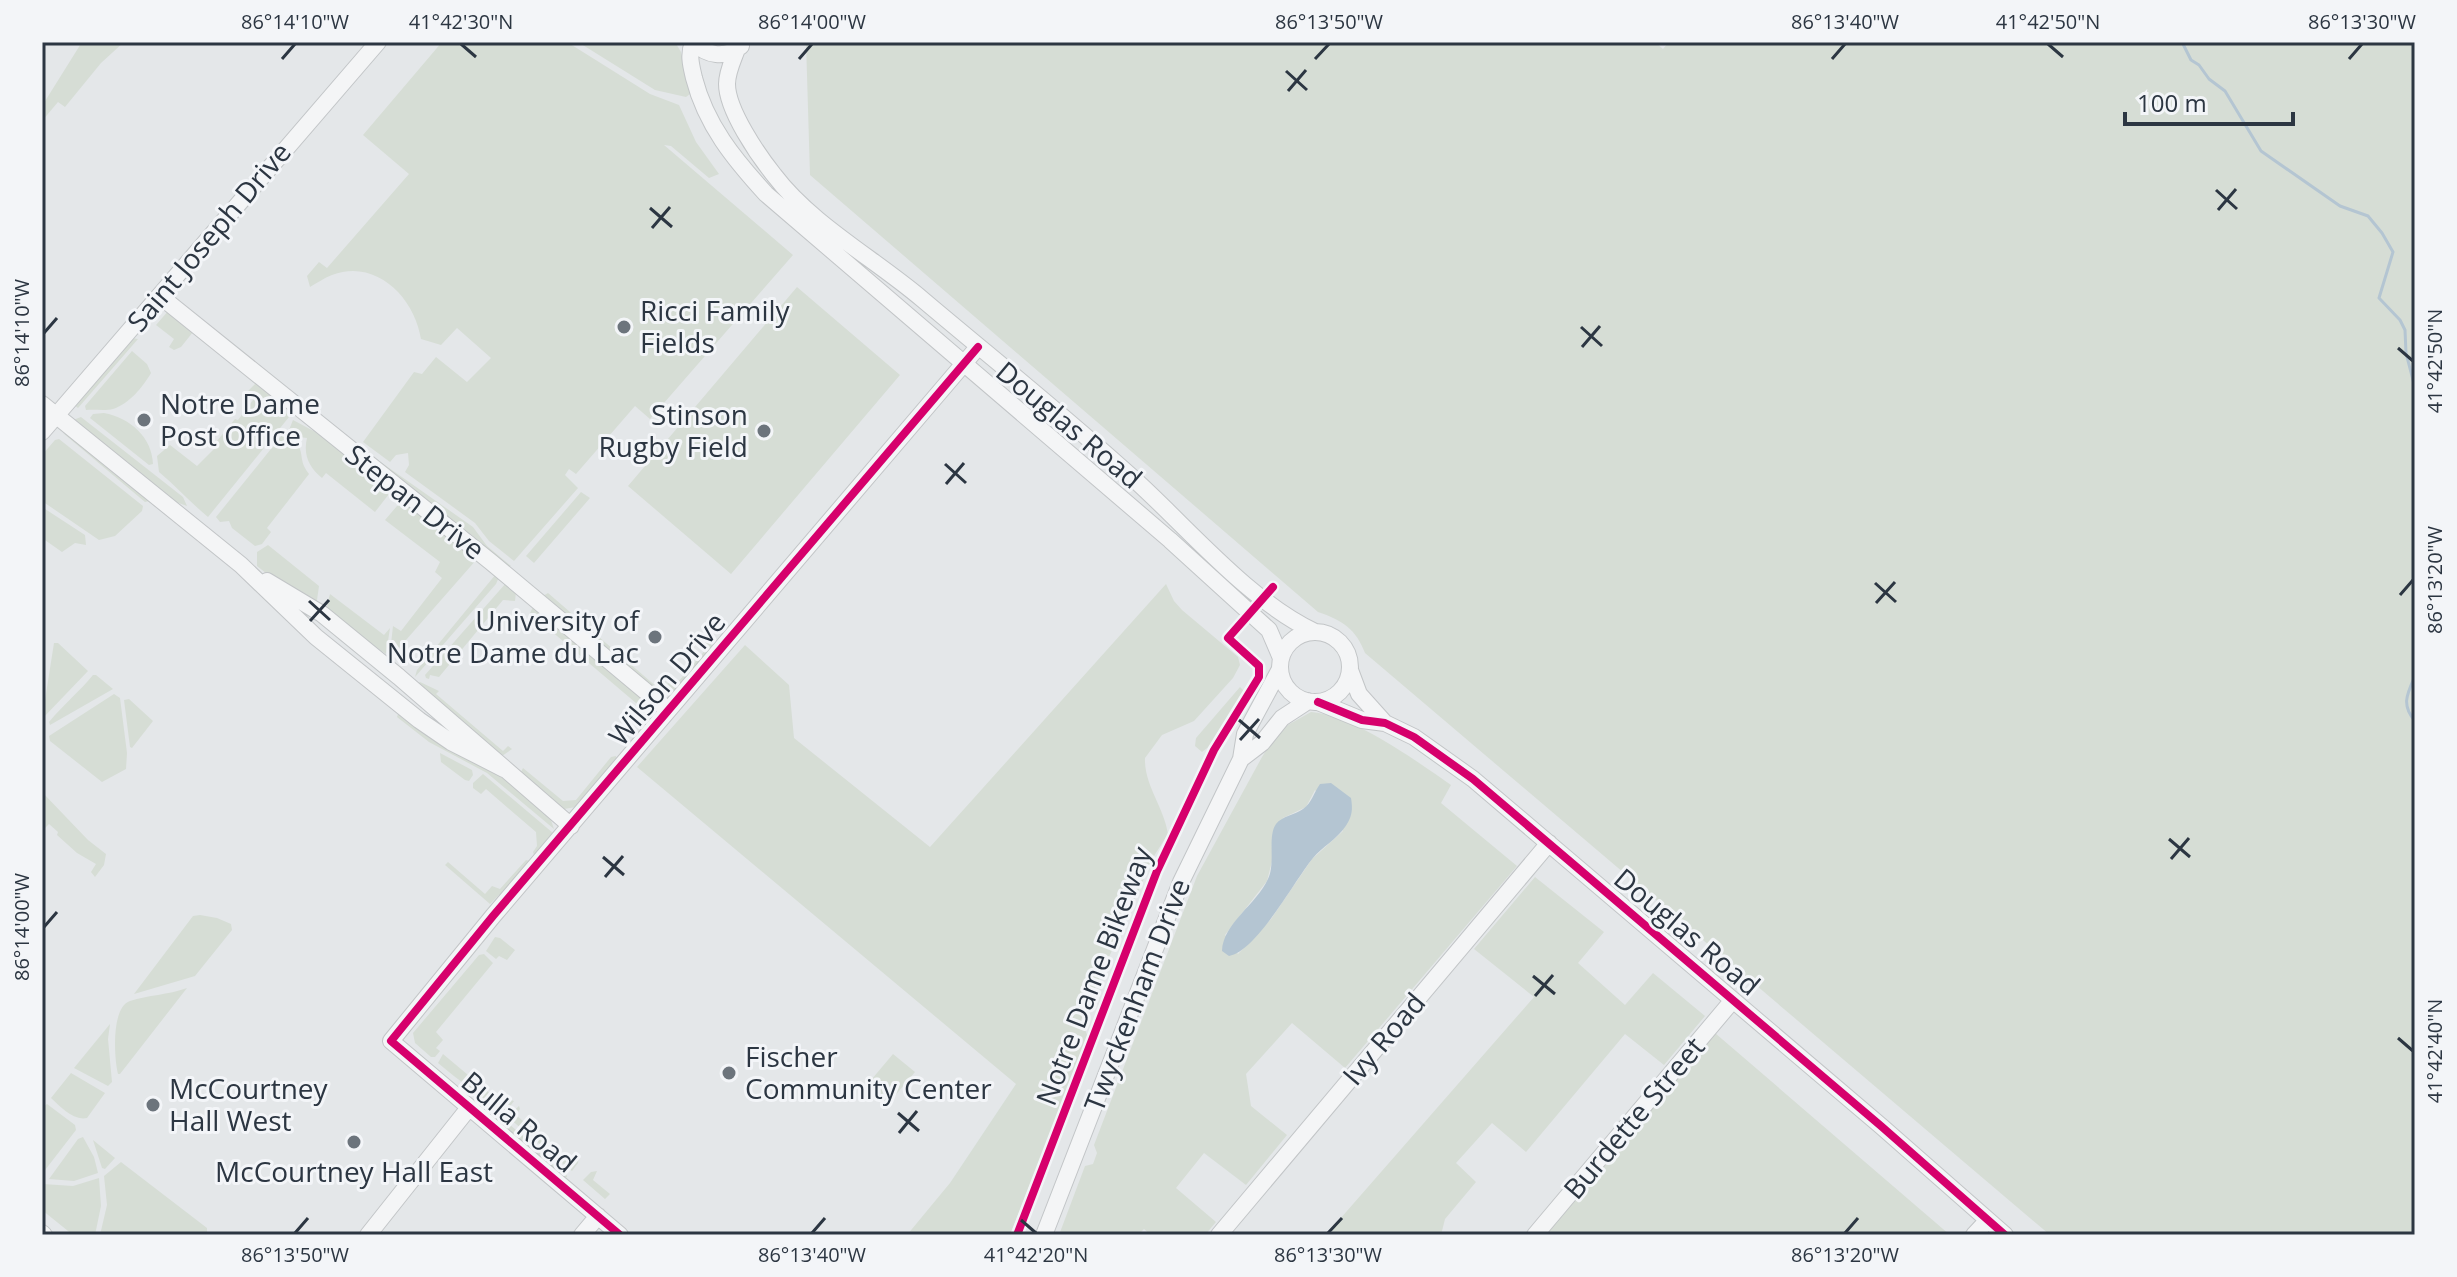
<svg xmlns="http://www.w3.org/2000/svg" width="2457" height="1277" viewBox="0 0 2457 1277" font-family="'Open Sans',sans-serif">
  <rect width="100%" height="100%" fill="#e4e7e9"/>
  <!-- green -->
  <path fill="#d6ddd5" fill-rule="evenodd" d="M82,42H124L101,63L65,107L58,102L42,121V106Z
    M442,42H567L650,94L679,105L696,142L719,174L709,178L671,146L664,145L793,255L650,419L635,406L576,474L569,469L565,475L578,488L514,561L489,541L475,523L405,472L409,465L408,453L396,455L390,462L363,442L414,372L422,374L436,357L467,382L491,358L457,328L441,345L421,339C415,299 377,258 332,275C324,278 317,283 310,287L307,276L319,262L327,268L409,174L363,135Z
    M578,42H675L681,52L690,94L686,97L655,90Z
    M806,42H1655L1663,49L1669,42H2415V1235H2050L1365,653C1356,629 1342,620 1318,612L810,175Z
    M797,287L900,375L731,574L628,486Z
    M169,310L193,332L181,347L174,350L169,347L174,339L156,325Z
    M132,338L138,339L78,408L74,405Z
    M132,351L147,364L151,373C143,387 129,404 113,409C105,411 94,409 86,410L85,406Z
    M256,383C263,387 284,409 289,417L208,517C191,503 177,487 159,472L157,456L170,445L197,466L219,444L217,441L235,419L238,420L253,400L247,392Z
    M104,413C130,418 152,437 153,464L149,465L90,418L93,414Z
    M81,417L183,497L187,506L173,501L73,420Z
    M293,420L323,436L389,489V494L375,512L326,473L322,478C309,467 303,455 307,438L299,437L289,430Z
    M63,433L71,436L149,501L145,502Z
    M286,433C310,452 295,456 309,474L267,528L271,532L262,544L255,546L232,528L229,521L220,522L216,517L283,434Z
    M59,439L143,506L142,511L115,536L99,540L42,501V455L55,440Z
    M362,449L473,527L487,546L511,566L508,567Z
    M581,492L590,498L534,563L526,556Z
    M406,505L477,559L399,648L390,653L393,626L401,631L442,578L435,572L440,562L385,520L397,506Z
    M42,507L85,535L86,545L75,543L62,552L42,538Z
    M268,545L319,586L316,607L290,592L257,566V552Z
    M496,574L499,577L496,584L415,677L417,670Z
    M506,583L516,592L515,601L503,600L439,677L430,675L429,679L426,678L425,675Z
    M1166,584L1174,601L1182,610L1238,657L1240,665L1233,678L1194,721L1162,735L1145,758C1144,785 1164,807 1168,834L1154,856L1081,1020L1088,1037L1010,1235H907L950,1183L1016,1084L637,767L745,645L789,685L794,738L930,847Z
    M548,593L658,688L665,681L668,684L672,679L678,682L707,648L703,639L711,643L713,648L674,693L661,695L543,596Z
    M330,594L384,635L390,628L386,654L332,618L327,605Z
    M533,607L650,705L649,707L643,709L530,613Z
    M54,643H58L88,671L42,719Z
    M93,675H96L113,689L50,725L49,722C63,705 79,692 93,675Z
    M420,682L439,691L436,694L503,751L508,746L512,749L502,756L417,684Z
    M1240,687L1246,693L1211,745L1202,752L1195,746L1196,738Z
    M114,694L120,698L127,753L126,769L102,782L50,741L49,736Z
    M129,699L153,721L132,748L130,747L124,700Z
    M1311,712C1353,715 1415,760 1451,785L1441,803L1517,866L1345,1068L1292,1023L1246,1074L1251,1106L1287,1135L1246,1185L1204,1153L1176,1188L1216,1222L1205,1235H1151L1144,1229L1138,1235H1059L1085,1166L1093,1164L1097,1153L1094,1145L1197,876L1262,757L1279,730ZM1315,790L1343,831L1312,859L1271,919L1238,954L1225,935L1267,881L1283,818L1306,807Z
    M398,714L490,767L550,817L554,829L487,773L429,742L397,717Z
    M440,753L472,770L473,775L469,781L465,780L441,762Z
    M616,756L617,760L576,807L564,809L520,774L523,768L563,801L576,800L611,757Z
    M483,774L553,833L534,855L533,852L537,846L536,832L486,789L481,794L473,788V783Z
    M42,792L88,840L106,854L104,865L95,877L91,872L96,864L77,853L57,835L58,832L49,824L44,829L42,827Z
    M526,860L530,861L505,893L499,895L490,904L445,865L448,862L485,894L492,886L500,889Z
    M1535,877L1604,932L1578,963L1625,1005L1653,973L1705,1016L1664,1065L1625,1034L1526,1152L1492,1123L1456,1163L1476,1182L1445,1219L1441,1235H1326L1534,997L1474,949Z
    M200,915L217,918L231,924L232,930L195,976L134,994L193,916Z
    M495,937L500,938L515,950L507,960L499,956L496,959L486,951Z
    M484,954L493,963L436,1032L443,1040L436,1048L440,1051L435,1057H431L415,1043L413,1033L479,955Z
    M187,988L120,1074H118C114,1058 111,1007 130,1001C148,995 168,995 187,988Z
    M110,1024L108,1039L112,1082L108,1086L74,1068Z
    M1715,1033L1950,1235H1546Z
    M443,1054L505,1106L511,1100L514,1101L505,1113H502C481,1095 459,1081 438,1063Z
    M893,1054L915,1072L888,1104L866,1086Z
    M71,1073L105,1093L87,1118C73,1121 61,1107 51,1098Z
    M47,1104L75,1125L76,1130L42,1174V1108Z
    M519,1106L520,1109L516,1115L570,1161L579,1156L578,1163L572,1171L510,1119L509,1115Z
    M490,1108L566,1172L567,1177L562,1178L485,1114Z
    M83,1137L94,1157L98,1173L74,1181L49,1179L78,1139Z
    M93,1140L115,1158L105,1169L102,1168Z
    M121,1162L207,1228V1235H100L107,1205L104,1176Z
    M597,1171L593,1180L610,1194L605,1199L583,1180L591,1172Z
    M99,1178L101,1206L95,1235H73L42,1210L43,1184L73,1186Z"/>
  <!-- water -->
  <path fill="#b4c5d2" d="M1331,783L1351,798C1353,810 1352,817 1345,827C1337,839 1322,847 1313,858C1294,881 1257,951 1229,956L1222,951C1223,923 1257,904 1268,879C1276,863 1267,837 1276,824C1282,816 1295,815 1303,809C1312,803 1314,792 1320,784Z"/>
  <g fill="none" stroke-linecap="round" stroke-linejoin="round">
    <!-- stream -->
    <path stroke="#b4c5d2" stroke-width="3" d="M2182,42L2191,60L2199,65L2209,79L2225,91L2261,151L2340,206L2368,216L2382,233L2393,252L2379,298L2400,320L2405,330L2406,353L2415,388
      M2415,676C2407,694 2401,705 2415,721"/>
    <!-- minor casing -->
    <g stroke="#c2c5c7" stroke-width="18">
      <path id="minor" d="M693,42C688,55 691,65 694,78C706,125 734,159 766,194L1170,540L1269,630L1281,658
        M693,42C707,56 725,59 741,46
        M737,49C733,60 727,72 727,84C727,110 758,155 774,175C811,224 875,259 922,299C993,359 1066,417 1135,480C1189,529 1249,601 1315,632
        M160,296L491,562L668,710
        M42,404L241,565L316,637L419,720L451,742L504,769
        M42,432L378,42
        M267,581L322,614L399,677L571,826
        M1280 667a35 35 0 1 1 70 0a35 35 0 1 1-70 0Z
        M1350,670L1359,694L1385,723
        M1318,702L1362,720L1385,723L1414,737L1473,779L1881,1126L2005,1235
        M1241,759L1262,743L1282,718L1308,701
        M42,1233L44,1235
        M368,1235L468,1109
        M582,1235L598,1216
        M620,1235L391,1041L493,916L978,347
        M1044,1235L1181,882L1241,759L1245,734L1280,669
        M1219,1235L1549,843
        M1535,1235L1733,1000
        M1974,1235L1988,1220"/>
    </g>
    <!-- minor -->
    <use href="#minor" stroke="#f4f5f6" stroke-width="16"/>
    <!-- cycleway casing -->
    <g stroke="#f3f5f8" stroke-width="13">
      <path id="cycleway" d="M1318,702L1362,720L1385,723L1414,737L1473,779L1881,1126L2005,1235
        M620,1235L391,1041L493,916L978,347
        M1017,1235L1157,871L1214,750L1259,677V666L1228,638L1273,587"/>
    </g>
    <!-- cycleway -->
    <use href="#cycleway" stroke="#d6006c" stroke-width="8"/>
  </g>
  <!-- ticks -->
  <path fill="none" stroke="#2c3642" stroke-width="3" d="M461,44L476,57M2048,44L2063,57M282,59L295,44M799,59L812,44M1315,59L1329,44M1832,59L1845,44M2349,59L2362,44M1286,71L1307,90M1288,91L1306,70M2216,190L2237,209M650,208L672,227M2218,210L2236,189M652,228L670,207M1581,327L1602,346M44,333L57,318M1582,347L1600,326M2398,348L2413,361M945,464L966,483M946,484L964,463M1875,583L1896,602M2400,595L2413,580M309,601L330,620M1876,603L1895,582M310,621L329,600M1239,720L1260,738M1240,740L1259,719M2169,839L2190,857M603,857L624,875M2171,859L2189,838M605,877L623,856M44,927L57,912M1533,976L1555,994M1535,996L1553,975M2398,1038L2413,1051M898,1113L919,1131M899,1133L917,1111M1021,1220L1036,1233M295,1233L308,1218M812,1233L825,1218M1328,1233L1342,1218M1845,1233L1858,1218"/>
  <!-- markers -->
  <g fill="#6c747c" stroke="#f3f5f8" stroke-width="3">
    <circle cx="624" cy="327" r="8"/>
    <circle cx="144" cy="420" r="8"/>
    <circle cx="764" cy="431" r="8"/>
    <circle cx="655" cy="637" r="8"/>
    <circle cx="729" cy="1073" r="8"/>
    <circle cx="153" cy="1105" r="8"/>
    <circle cx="354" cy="1142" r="8"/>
  </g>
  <g text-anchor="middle" stroke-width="6" stroke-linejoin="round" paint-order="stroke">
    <!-- street labels -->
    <g font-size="28" fill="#2c3642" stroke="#f3f5f8">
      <text transform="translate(209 237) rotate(-50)" y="10">Saint Joseph Drive</text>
      <text transform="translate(1069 425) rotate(40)" y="10">Douglas Road</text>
      <text transform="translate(415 502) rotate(38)" y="10">Stepan Drive</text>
      <text transform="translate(667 679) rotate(-50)" y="10">Wilson Drive</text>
      <text transform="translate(1687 932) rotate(40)" y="10">Douglas Road</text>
      <text transform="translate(1094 976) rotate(-69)" y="10">Notre Dame Bikeway</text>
      <text transform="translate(1137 995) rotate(-69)" y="10">Twyckenham Drive</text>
      <text transform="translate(1384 1039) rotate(-50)" y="10">Ivy Road</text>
      <text transform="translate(1634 1118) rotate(-50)" y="10">Burdette Street</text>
      <text transform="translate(519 1122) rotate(40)" y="10">Bulla Road</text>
    </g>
    <!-- poi labels -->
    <g font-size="28" fill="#2c3642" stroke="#f3f5f8" text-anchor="start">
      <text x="640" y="321">Ricci Family<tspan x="640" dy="32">Fields</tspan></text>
      <text x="160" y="414">Notre Dame<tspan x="160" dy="32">Post Office</tspan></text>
      <text x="748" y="425" text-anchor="end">Stinson<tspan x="748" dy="32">Rugby Field</tspan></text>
      <text x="639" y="631" text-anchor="end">University of<tspan x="639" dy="32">Notre Dame du Lac</tspan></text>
      <text x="745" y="1067">Fischer<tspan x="745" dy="32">Community Center</tspan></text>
      <text x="169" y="1099">McCourtney<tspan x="169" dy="32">Hall West</tspan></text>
      <text x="354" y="1182" text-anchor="middle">McCourtney Hall East</text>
    </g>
  </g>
  <!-- border -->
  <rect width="2457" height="1277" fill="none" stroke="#f3f5f8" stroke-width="88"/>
  <!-- scale -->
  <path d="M2125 112v12h168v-12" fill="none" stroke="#2c3642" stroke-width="4"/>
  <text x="2137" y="112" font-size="24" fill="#2c3642" stroke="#f3f5f8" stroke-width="6" paint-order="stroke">100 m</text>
  <rect x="44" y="44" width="2369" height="1189" fill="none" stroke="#2c3642" stroke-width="3"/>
  <g font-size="20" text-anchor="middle" fill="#2c3642">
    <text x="295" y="29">86°14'10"W</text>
    <text x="461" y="29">41°42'30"N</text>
    <text x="812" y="29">86°14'00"W</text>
    <text x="1329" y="29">86°13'50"W</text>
    <text x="1845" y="29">86°13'40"W</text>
    <text x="2048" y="29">41°42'50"N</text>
    <text x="2362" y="29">86°13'30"W</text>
    <text transform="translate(22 333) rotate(-90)" y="7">86°14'10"W</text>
    <text transform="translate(2435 361) rotate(-90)" y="7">41°42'50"N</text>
    <text transform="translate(2435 580) rotate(-90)" y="7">86°13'20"W</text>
    <text transform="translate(22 927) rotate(-90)" y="7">86°14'00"W</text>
    <text transform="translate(2435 1051) rotate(-90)" y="7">41°42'40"N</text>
    <text x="295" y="1262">86°13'50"W</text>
    <text x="812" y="1262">86°13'40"W</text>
    <text x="1036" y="1262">41°42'20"N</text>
    <text x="1328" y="1262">86°13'30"W</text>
    <text x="1845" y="1262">86°13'20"W</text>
  </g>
</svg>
